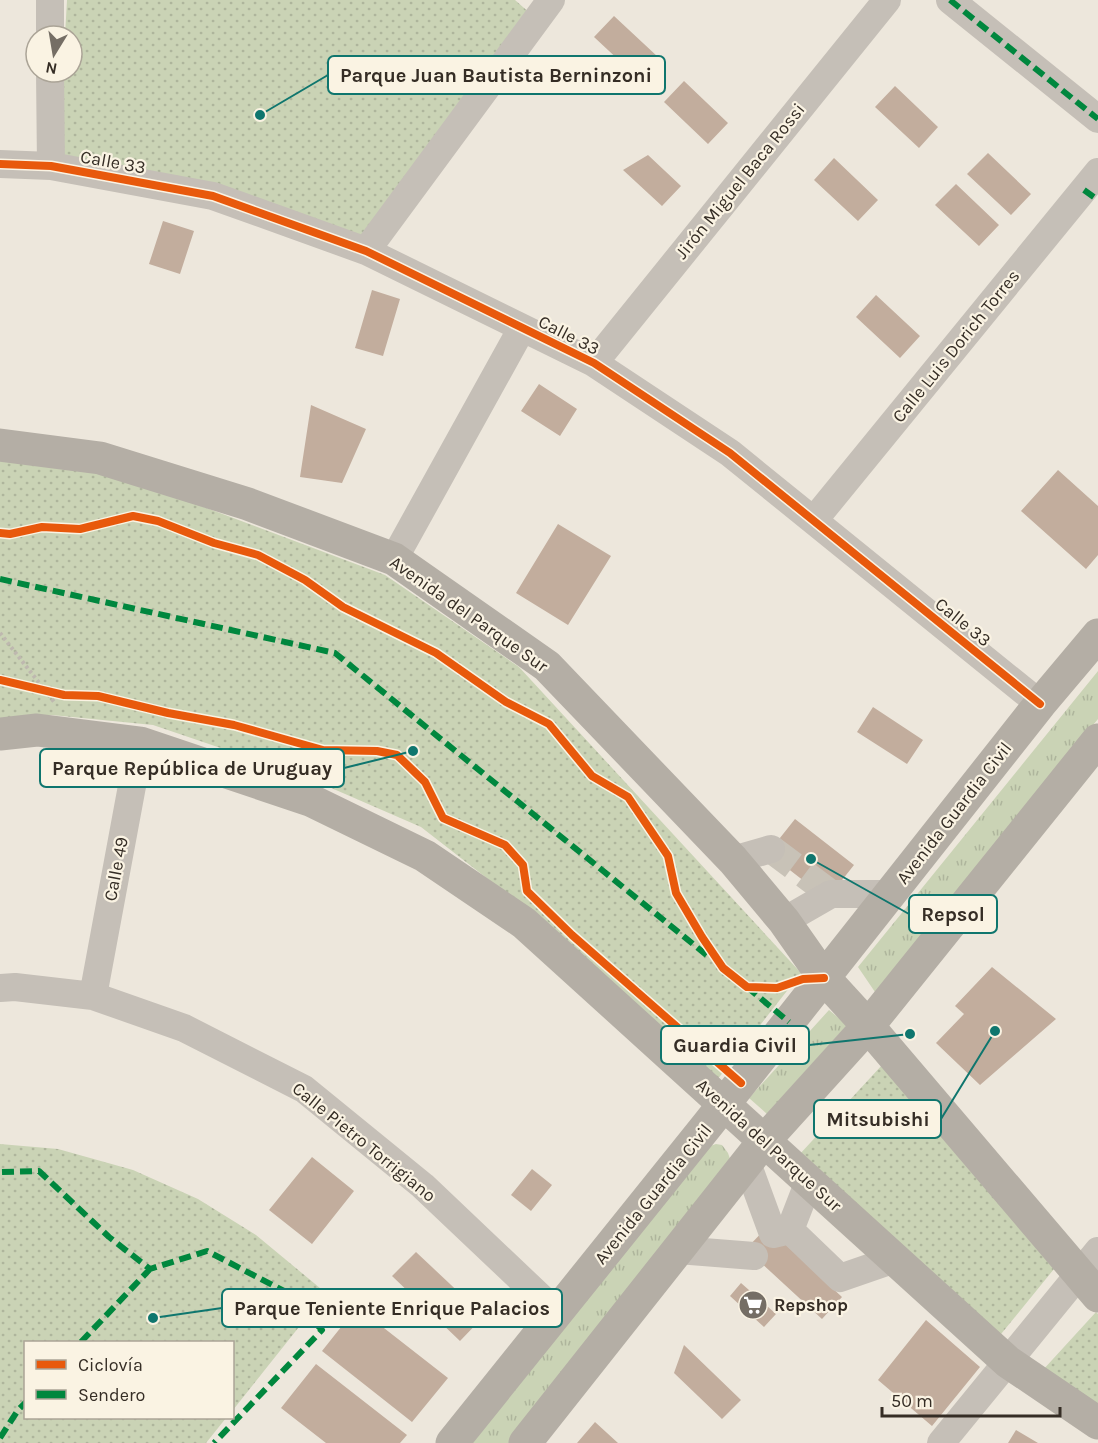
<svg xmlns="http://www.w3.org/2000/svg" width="1098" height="1443" viewBox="0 0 1098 1443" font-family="Karla,sans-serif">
  <defs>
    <pattern id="grass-tufts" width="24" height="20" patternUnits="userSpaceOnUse" patternTransform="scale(1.5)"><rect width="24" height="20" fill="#cad3b5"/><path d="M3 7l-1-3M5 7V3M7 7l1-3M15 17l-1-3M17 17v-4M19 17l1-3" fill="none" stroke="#aeb59c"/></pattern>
    <pattern id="park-dots" width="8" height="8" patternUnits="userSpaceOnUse" patternTransform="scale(1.5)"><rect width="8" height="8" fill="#cad3b5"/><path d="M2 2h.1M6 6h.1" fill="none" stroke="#aeb59c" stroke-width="1.8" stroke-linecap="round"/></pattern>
  </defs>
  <rect width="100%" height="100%" fill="#ede7dc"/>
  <!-- grass -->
  <path fill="url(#grass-tufts)" d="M1098,671V719L875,992L858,967Z
    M829,1010L847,1025L767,1114L749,1098Z
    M716,1144L722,1145L728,1153L731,1162L509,1443H467L707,1147Z"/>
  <!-- park -->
  <path fill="url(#park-dots)" d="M67,0H515L532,15L365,243L60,158L64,72H72V36H65Z
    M0,461L116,474L385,575L519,667L801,973L717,1080L516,901L421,827L306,777L153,725L52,715L0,720Z
    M883,1064L1054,1269L997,1339L799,1155Z
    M0,1144L58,1149L133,1170L198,1199L256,1235L326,1293L233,1410L232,1342H26V1418H226L206,1443H0Z
    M1096,1312L1098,1314V1410L1042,1371Z"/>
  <!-- building -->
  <path fill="#c2ad9d" d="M614,16L658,57L638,78L594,37Z
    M684,81L728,123L708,144L664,102Z
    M895,86L938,127L919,148L875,107Z
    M988,153L1031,194L1011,215L967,174Z
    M648,155L681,186L662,206L623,170Z
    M834,158L878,200L858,221L814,180Z
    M956,184L999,225L979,246L935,205Z
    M163,221L194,231L180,274L149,264Z
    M372,290L400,299L383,356L355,348Z
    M876,295L920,336L900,358L856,317Z
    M539,384L577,409L560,436L521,411Z
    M311,405L366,429L342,483L300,477Z
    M1058,470L1098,506V555L1086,569L1021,511Z
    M558,524L611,556L568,625L516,593Z
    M873,707L923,740L907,764L857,732Z
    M795,819L854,865L827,899L768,853Z
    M992,967L1056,1019L980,1085L936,1043L964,1014L955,1006Z
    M312,1157L354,1191L312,1244L269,1210Z
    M532,1169L552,1185L531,1211L511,1195Z
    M767,1227L842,1297L822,1319L746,1249Z
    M416,1252L484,1316L460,1341L392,1276Z
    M741,1283L776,1314L764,1327L730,1296Z
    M357,1307L448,1378L412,1422L322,1351Z
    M926,1320L980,1367L932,1426L878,1380Z
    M684,1345L741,1400L722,1419L674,1373Z
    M316,1364L407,1435L400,1443H326L281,1408Z
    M595,1422L618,1443H577Z
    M1016,1430L1038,1443H1008Z"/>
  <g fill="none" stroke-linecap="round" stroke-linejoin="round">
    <!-- minor-tunnel -->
    <path stroke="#c8c2b7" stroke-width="28" stroke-dasharray="28 14" stroke-linecap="butt" d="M771,849L831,894"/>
    <!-- path -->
    <path stroke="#beb8af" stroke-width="4" stroke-dasharray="3 3" stroke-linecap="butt" d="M0,633L55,703"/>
    <!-- minor -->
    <path stroke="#c5bfb7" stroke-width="28" d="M50,0V36
      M950,0L1098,119
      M50,72L51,166
      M0,164L51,166L213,196L366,251L594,363L730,453L1040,704
      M366,251L551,0
      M594,363L887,0
      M814,520L1098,172
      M394,559L522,328
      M733,860L771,849
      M784,921L831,894H890
      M0,988L15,987L93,996L184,1028L304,1089L423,1186L558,1314
      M93,996L140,743
      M747,1163L773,1234L790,1230
      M809,1181L790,1230L840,1278L895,1259
      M678,1250L754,1256
      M941,1443L1098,1251"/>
    <!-- major -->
    <path stroke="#b4aea5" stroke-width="33" d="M0,445L100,458L248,504L394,559L547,666L733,860L784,921L824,978L868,1026L1098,1296
      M0,734L37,730L140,743L310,800L425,856L524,923L1008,1362L1098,1423
      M452,1443L709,1123L1040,704L1098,635
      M525,1443L764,1141L868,1026L1098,740"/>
    <!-- quiet -->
    <path stroke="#00873e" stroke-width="6" stroke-dasharray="12 6" stroke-linecap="butt" d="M950,0L1098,119
      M1084,190L1098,200
      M0,579L335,653L709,957
      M747,987L789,1022
      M2,1172L39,1171L109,1237L150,1269L207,1251L284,1291L322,1330L214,1443
      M81,1342L150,1269
      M0,1438L18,1410L26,1402"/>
    <!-- cycleway casing -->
    <g stroke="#faf3e3" stroke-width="11">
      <path id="cycleway" d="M0,164L51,166L213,196L366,251L594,363L730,453L1040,704
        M0,533L10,534L42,527L80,529L133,516L158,521L214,543L258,555L305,580L343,607L436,653L506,702L549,724L592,776L628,797L668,856L676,893L702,937L723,968L747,987L777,988L803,979L824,978
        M0,680L64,695L98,696L168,713L234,725L323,750L377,751L397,755L425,782L443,818L505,845L523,865L527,891L572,935L741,1083"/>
    </g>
    <!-- cycleway -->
    <use href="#cycleway" stroke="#e8590c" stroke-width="8"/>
  </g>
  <!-- icons -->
  <defs>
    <g id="supermarket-disc" transform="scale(1.5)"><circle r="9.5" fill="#756e65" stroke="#faf3e3"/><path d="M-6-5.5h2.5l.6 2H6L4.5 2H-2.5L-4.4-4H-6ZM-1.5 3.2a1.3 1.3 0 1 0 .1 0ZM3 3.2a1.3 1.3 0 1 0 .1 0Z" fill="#fff"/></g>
  </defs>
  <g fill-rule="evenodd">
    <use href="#supermarket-disc" x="753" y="1305"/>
  </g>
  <g text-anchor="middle" stroke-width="4.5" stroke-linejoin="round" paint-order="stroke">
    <!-- street labels -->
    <g font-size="18" fill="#352d25" stroke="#faf3e3">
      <text transform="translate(113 162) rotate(10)" y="6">Calle 33</text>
      <text transform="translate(740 181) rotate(-51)" y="6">Jirón Miguel Baca Rossi</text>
      <text transform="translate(569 335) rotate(27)" y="6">Calle 33</text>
      <text transform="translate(956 346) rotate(-51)" y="6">Calle Luis Dorich Torres</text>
      <text transform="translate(469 614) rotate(35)" y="6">Avenida del Parque Sur</text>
      <text transform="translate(963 622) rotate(39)" y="6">Calle 33</text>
      <text transform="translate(954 813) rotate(-52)" y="6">Avenida Guardia Civil</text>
      <text transform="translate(116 869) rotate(-79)" y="6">Calle 49</text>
      <text transform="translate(364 1142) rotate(39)" y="6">Calle Pietro Torrigiano</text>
      <text transform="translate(769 1145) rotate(42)" y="6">Avenida del Parque Sur</text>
      <text transform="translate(653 1194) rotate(-51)" y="6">Avenida Guardia Civil</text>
    </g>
    <!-- poi labels -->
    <g font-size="18" font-weight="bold" fill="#352d25" stroke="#faf3e3" text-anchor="start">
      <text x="774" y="1311">Repshop</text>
    </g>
  </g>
  <!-- callouts -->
  <path fill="none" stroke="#0f766e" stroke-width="2" d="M260 115L328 75M413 751L344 768M811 859L909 914M910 1034L809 1045M995 1031L941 1119M153 1318L222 1308"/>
  <g fill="#0f766e" stroke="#faf3e3" stroke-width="2">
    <circle cx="260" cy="115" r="6"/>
    <circle cx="413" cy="751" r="6"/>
    <circle cx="811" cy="859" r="6"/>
    <circle cx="910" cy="1034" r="6"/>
    <circle cx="995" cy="1031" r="6"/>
    <circle cx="153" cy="1318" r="6"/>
  </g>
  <g fill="#faf3e3" stroke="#0f766e" stroke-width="2">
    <rect x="328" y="56" width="337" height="38" rx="6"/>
    <rect x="40" y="749" width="304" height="38" rx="6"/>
    <rect x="909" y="895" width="88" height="38" rx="6"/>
    <rect x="661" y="1026" width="148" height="38" rx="6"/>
    <rect x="814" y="1100" width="127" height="38" rx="6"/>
    <rect x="222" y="1289" width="340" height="38" rx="6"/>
  </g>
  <g font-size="20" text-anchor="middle" font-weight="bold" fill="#352d25">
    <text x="496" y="82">Parque Juan Bautista Berninzoni</text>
    <text x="192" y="775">Parque República de Uruguay</text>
    <text x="953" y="921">Repsol</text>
    <text x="735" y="1052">Guardia Civil</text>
    <text x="878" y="1126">Mitsubishi</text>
    <text x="392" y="1315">Parque Teniente Enrique Palacios</text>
  </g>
  <!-- legend -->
  <rect x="24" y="1341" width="210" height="78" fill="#faf3e3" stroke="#aba497" stroke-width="1.5"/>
  <rect x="36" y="1360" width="30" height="9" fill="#e8590c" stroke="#aba497" stroke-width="1.5"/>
  <text x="78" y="1371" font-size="18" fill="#352d25">Ciclovía</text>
  <rect x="36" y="1390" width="30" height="9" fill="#00873e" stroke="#aba497" stroke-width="1.5"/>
  <text x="78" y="1401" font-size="18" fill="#352d25">Sendero</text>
  <!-- north arrow -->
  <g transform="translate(54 54) rotate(191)"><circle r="28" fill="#faf3e3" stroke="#aba497" stroke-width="1.5"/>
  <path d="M0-4.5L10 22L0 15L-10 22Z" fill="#756e65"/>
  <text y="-9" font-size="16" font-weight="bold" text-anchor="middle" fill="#352d25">N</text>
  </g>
  <!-- scale -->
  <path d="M882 1407v9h178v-9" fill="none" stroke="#352d25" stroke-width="3"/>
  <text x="891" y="1407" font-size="18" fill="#352d25" stroke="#faf3e3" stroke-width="4.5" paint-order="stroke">50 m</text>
</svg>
